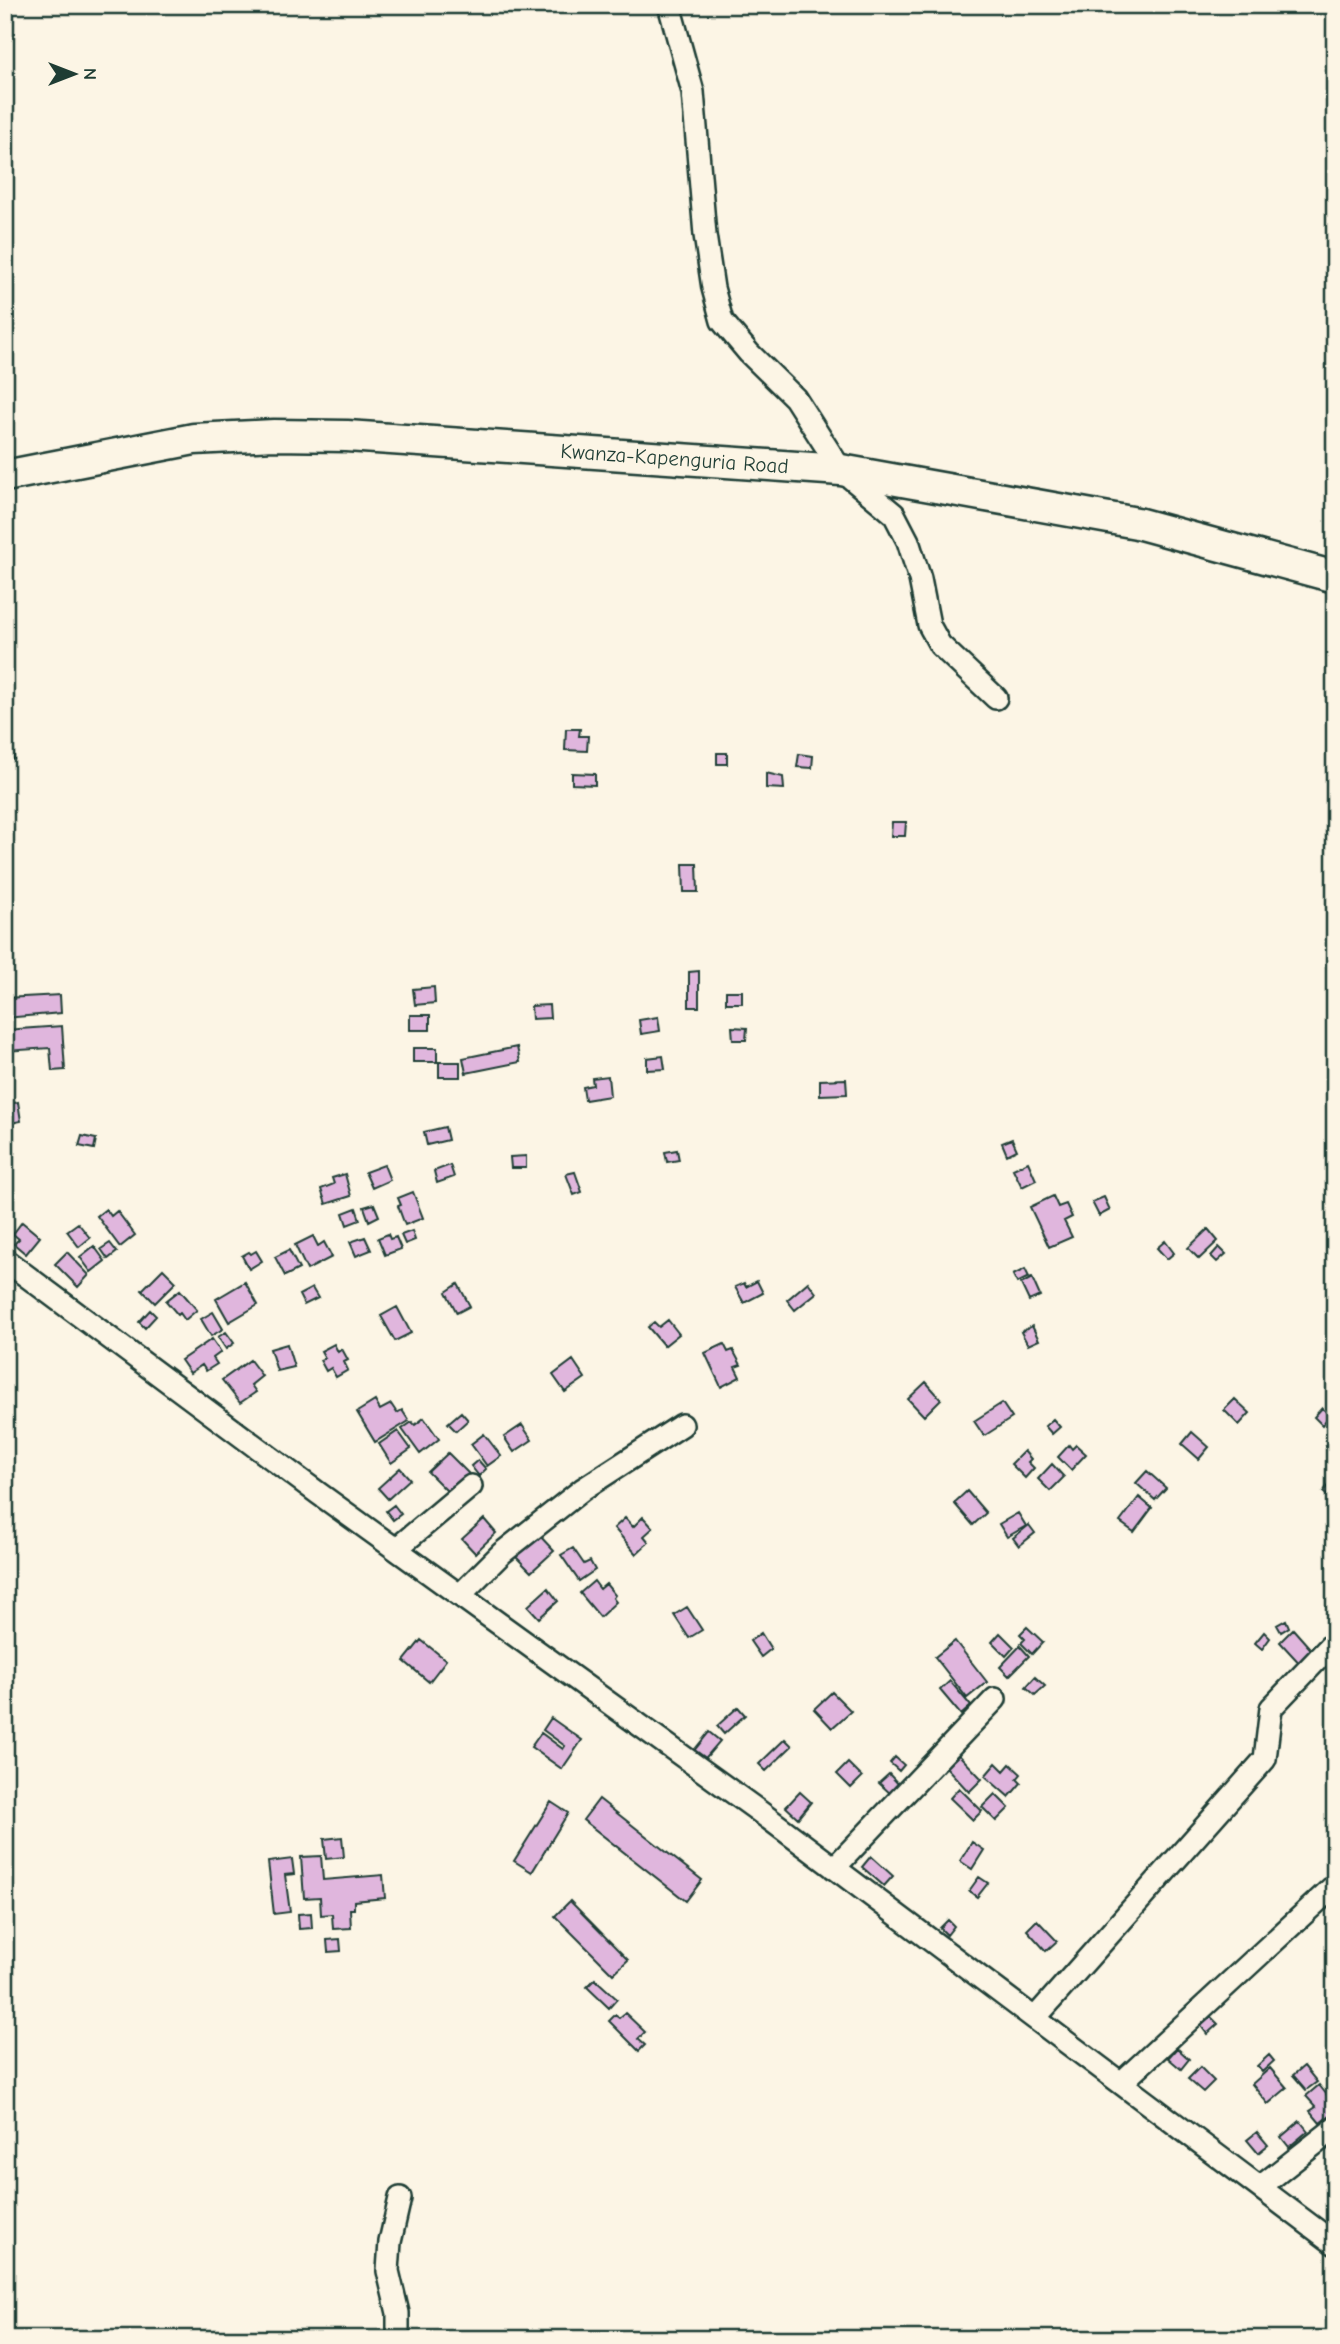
<svg xmlns="http://www.w3.org/2000/svg" width="1340" height="2344" viewBox="0 0 1340 2344" font-family="'Comic Neue',sans-serif">
  <rect width="100%" height="100%" fill="#fcf5e5"/>
  <filter id="ink" filterUnits="userSpaceOnUse"><feTurbulence type="fractalNoise" baseFrequency=".0143" numOctaves="2"/><feDisplacementMap in="SourceGraphic" scale="14" xChannelSelector="R" yChannelSelector="G"/><feConvolveMatrix kernelMatrix="1 2 1 2 8 2 1 2 1" color-interpolation-filters="sRGB"/></filter>
  <g filter="url(#ink)">
    <!-- building -->
    <path fill="#e0b6dd" stroke="#1f3d34" stroke-width="2" d="M566,729H580L579,736H588L587,751L565,750Z
      M13,746L14,759H5V747Z
      M717,753H727V764H717Z
      M799,754L813,756L812,768L797,767Z
      M572,773L595,774V785L572,784Z
      M766,773L783,777L784,789L766,788Z
      M892,822H906L905,836H891Z
      M5,828H12V846H5Z
      M683,864H697L698,892H684Z
      M699,971V1007H689V972Z
      M434,987L435,1003L415,1005L413,989Z
      M726,991H742V1003H726Z
      M60,995L61,1013L5,1018V998Z
      M549,1005L550,1018L532,1019L531,1006Z
      M410,1015H430V1030H410Z
      M658,1017L660,1031L641,1034L639,1020Z
      M62,1026L65,1070L52,1071L50,1048L5,1051V1030Z
      M732,1027L747,1028L746,1040H733Z
      M517,1047L520,1062L466,1073L463,1058Z
      M413,1048H437V1062H413Z
      M663,1056L665,1069L647,1070V1058Z
      M439,1062H460V1077H439Z
      M608,1076L610,1096L585,1100L583,1087L593,1085L592,1078Z
      M846,1079L847,1094L820,1095V1080Z
      M5,1092H8L10,1104L18,1102L21,1121L5,1124Z
      M445,1127L448,1140L427,1145L424,1132Z
      M82,1136L96,1139L94,1149L79,1146Z
      M1012,1139L1017,1150L1007,1155L1002,1143Z
      M677,1150L679,1160L667,1162L665,1152Z
      M526,1156V1168H511L510,1157Z
      M1028,1162L1036,1180L1022,1187L1013,1169Z
      M384,1165L390,1180L372,1188L365,1172Z
      M450,1165L454,1177L437,1183L434,1171Z
      M575,1172L582,1192L574,1195L566,1174Z
      M345,1174L351,1196L326,1204L321,1189L334,1184L332,1178Z
      M413,1192L423,1218L405,1225L398,1206L401,1205L398,1198Z
      M1053,1196L1058,1207L1066,1204L1072,1217L1064,1221L1072,1237L1049,1247L1030,1207Z
      M1104,1197L1110,1210L1099,1216L1092,1202Z
      M374,1204L379,1216L369,1221L364,1207Z
      M356,1208L360,1220L347,1225L343,1213Z
      M106,1209L111,1216L117,1211L135,1235L120,1247L97,1216Z
      M22,1222L40,1237L26,1254L14,1244L19,1239L13,1234Z
      M78,1223L90,1238L79,1247L67,1231Z
      M1208,1229L1218,1241L1199,1259L1188,1248Z
      M412,1231L415,1240L405,1244L401,1235Z
      M388,1234L390,1239L396,1237L401,1249L385,1255L378,1238Z
      M313,1236L318,1246L324,1242L332,1257L307,1270L295,1245Z
      M365,1237L371,1250L356,1256L350,1242Z
      M1165,1241L1174,1253L1167,1259L1157,1248Z
      M110,1243L117,1252L108,1259L101,1249Z
      M94,1246L105,1261L91,1272L80,1257Z
      M1219,1247L1226,1254L1217,1262L1211,1256Z
      M289,1250L299,1269L285,1276L275,1257Z
      M256,1251L262,1261L249,1269L242,1256L249,1252L251,1254Z
      M67,1252L89,1275L78,1287L55,1264Z
      M163,1269L176,1282L155,1303L142,1290Z
      M1025,1269L1029,1277L1017,1283L1013,1275Z
      M1032,1278L1040,1296L1029,1301L1021,1284Z
      M757,1281L763,1293L744,1303L735,1287L744,1283L746,1287Z
      M245,1282L258,1305L229,1322L216,1299Z
      M808,1282L816,1293L795,1310L787,1300Z
      M458,1284L470,1306L457,1313L446,1292Z
      M312,1288L318,1298L304,1305L299,1295Z
      M180,1290L197,1310L185,1320L180,1313L178,1315L166,1301Z
      M397,1307L411,1333L395,1341L381,1316Z
      M150,1310L156,1316L145,1328L139,1322Z
      M213,1312L223,1329L211,1336L201,1319Z
      M668,1320L679,1334L664,1346L648,1327L654,1322L659,1327Z
      M1032,1326L1039,1340L1028,1345L1021,1332Z
      M226,1332L234,1343L226,1349L218,1337Z
      M212,1339L221,1352L213,1358L217,1364L206,1371L202,1365L190,1373L181,1360Z
      M287,1344L294,1367L277,1371L270,1349Z
      M334,1344L338,1352L342,1349L348,1360L344,1362L348,1370L336,1377L331,1368L326,1371L320,1360L325,1358L321,1351Z
      M724,1344L728,1352L733,1350L741,1365L735,1367L740,1377L721,1387L705,1353Z
      M250,1360L262,1376L251,1385L256,1392L240,1403L222,1380Z
      M573,1360L585,1378L565,1392L553,1375Z
      M926,1382L941,1399L924,1416L908,1399Z
      M1235,1399L1250,1413L1239,1425L1224,1410Z
      M375,1401L380,1410L391,1404L397,1413L402,1410L409,1421L375,1442L357,1412Z
      M1002,1403L1012,1418L984,1436L974,1421Z
      M1322,1408L1330,1415L1322,1425L1314,1417Z
      M461,1412L468,1420L456,1431L448,1423Z
      M424,1418L439,1439L420,1454L402,1429L412,1422L415,1425Z
      M1053,1419L1060,1427L1052,1434L1045,1426Z
      M522,1425L532,1440L514,1452L504,1437Z
      M398,1431L411,1449L391,1463L379,1444Z
      M1192,1432L1209,1447L1199,1459L1182,1444Z
      M484,1434L501,1456L487,1466L471,1444Z
      M1069,1445L1072,1449L1076,1445L1086,1454L1071,1470L1058,1457Z
      M1024,1451L1031,1459L1028,1462L1034,1468L1025,1478L1011,1464Z
      M448,1453L471,1476L451,1495L428,1472Z
      M478,1460L486,1469L479,1476L471,1466Z
      M1052,1464L1064,1477L1050,1491L1038,1479Z
      M400,1468L410,1479L388,1499L378,1488Z
      M1147,1471L1166,1488L1155,1500L1136,1483Z
      M1332,1480L1335,1482V1502L1323,1492Z
      M967,1491L986,1513L973,1525L954,1503Z
      M1139,1497L1152,1508L1134,1532L1120,1522Z
      M394,1505L401,1514L393,1520L386,1511Z
      M1018,1513L1026,1526L1007,1537L999,1524Z
      M643,1517L653,1528L644,1536L649,1542L636,1554L614,1528L625,1518L633,1527Z
      M484,1519L496,1533L475,1553L462,1539Z
      M1029,1525L1035,1533L1019,1546L1013,1538Z
      M539,1535L554,1551L531,1572L516,1557Z
      M573,1548L584,1564L590,1561L595,1570L579,1581L561,1555Z
      M594,1581L600,1589L606,1584L615,1595L613,1598L616,1602L600,1617L580,1593Z
      M548,1588L558,1601L539,1618L528,1606Z
      M687,1607L702,1630L689,1638L674,1615Z
      M1286,1620L1289,1627L1281,1632L1277,1625Z
      M1027,1627L1043,1642L1032,1654L1021,1643L1025,1639L1020,1634Z
      M1293,1629L1316,1655L1303,1667L1280,1642Z
      M1264,1632L1270,1638L1262,1649L1255,1643Z
      M761,1633L771,1649L761,1657L750,1641Z
      M1000,1633L1014,1647L1006,1656L992,1642Z
      M421,1640L446,1660L429,1682L404,1661Z
      M955,1641L987,1682L967,1698L935,1657Z
      M1020,1646L1029,1656L1009,1676L1000,1667Z
      M1035,1677L1045,1686L1035,1695L1026,1687Z
      M950,1681L971,1706L961,1715L940,1690Z
      M832,1692L851,1711L832,1728L814,1709Z
      M738,1707L745,1715L724,1734L717,1726Z
      M551,1718L582,1740L562,1769L531,1747L541,1733L563,1749L565,1746L543,1730Z
      M709,1732L720,1741L702,1762L692,1753Z
      M785,1739L792,1746L766,1771L759,1764Z
      M959,1755L982,1779L969,1792L946,1767Z
      M895,1757L904,1765L899,1771L890,1763Z
      M848,1763L862,1777L851,1788L837,1774Z
      M996,1763L1004,1771L1010,1764L1021,1774L1017,1779L1021,1783L1009,1797L985,1776Z
      M889,1774L902,1788L893,1796L879,1783Z
      M959,1788L982,1811L973,1820L950,1798Z
      M800,1792L811,1802L798,1818L786,1807Z
      M995,1794L1009,1808L996,1821L982,1807Z
      M599,1799L702,1880L686,1901L583,1820Z
      M551,1802L568,1813L532,1872L514,1861Z
      M342,1837L344,1857L326,1859L324,1839Z
      M972,1842L984,1850L972,1869L960,1861Z
      M321,1856L323,1880L383,1875L385,1898L354,1901V1909H350L351,1928L333,1929L332,1914L321,1915L320,1897L304,1898L301,1857Z
      M871,1856L893,1876L884,1886L862,1867Z
      M292,1859L294,1874L285,1875L290,1912L274,1914L268,1862Z
      M979,1877L988,1883L977,1897L969,1891Z
      M570,1901L628,1960L613,1974L555,1916Z
      M311,1913L312,1928L299,1929L298,1914Z
      M948,1920L954,1926L947,1935L940,1928Z
      M1037,1920L1057,1941L1046,1951L1027,1930Z
      M340,1939L341,1951L328,1952L327,1940Z
      M595,1979L617,1999L609,2008L587,1987Z
      M625,2013L645,2032L638,2039L645,2045L639,2051L609,2021L615,2015L619,2018Z
      M1211,2017L1218,2024L1207,2034L1201,2026Z
      M1177,2048L1189,2059L1181,2069L1168,2058Z
      M1269,2055L1274,2061L1262,2072L1257,2066Z
      M1304,2066L1317,2082L1306,2090L1293,2075Z
      M1200,2067L1214,2081L1203,2092L1188,2079Z
      M1270,2068L1287,2088L1268,2104L1252,2084Z
      M1319,2085L1335,2105V2111L1320,2123L1310,2111L1316,2107L1306,2096Z
      M1300,2121L1308,2131L1289,2147L1281,2137Z
      M1257,2132L1268,2145L1258,2153L1247,2140Z"/>
    <g fill="none" stroke-linecap="round" stroke-linejoin="round">
      <!-- street casing -->
      <g stroke="#1f3d34" stroke-width="26">
        <path id="street" d="M669,5L693,92L705,235L713,288L722,321L749,353L795,398L841,470L894,514L908,541L920,579L929,625L940,645L996,698
          M5,1260L318,1493L760,1812L1335,2244
          M396,1549L471,1486
          M461,1594L502,1553L583,1489L682,1425
          M834,1868L995,1699
          M1035,2018L1265,1759L1271,1708L1335,1641
          M1121,2083L1335,1885
          M1260,2187L1335,2128
          M398,2339V2313L388,2271L390,2242L400,2198"/>
      </g>
      <!-- secondary casing -->
      <g stroke="#1f3d34" stroke-width="35">
        <g id="secondary">
          <path id="s1" d="M5,476L194,439L274,435L347,436L841,470L1137,523L1335,577"/>
        </g>
      </g>
      <!-- street -->
      <use href="#street" stroke="#fcf5e5" stroke-width="21"/>
      <!-- secondary -->
      <use href="#secondary" stroke="#fcf5e5" stroke-width="30"/>
    </g>
  </g>
  <g text-anchor="middle" stroke-width="7" stroke-linejoin="round" paint-order="stroke">
    <!-- street labels -->
    <g font-size="21" fill="#1f3d34" stroke="#fcf5e5">
      <text dy="7" stroke="none"><textPath href="#s1" startOffset="674">Kwanza-Kapenguria Road</textPath></text>
    </g>
  </g>
  <!-- margin -->
  <rect width="1340" height="2344" fill="none" stroke="#fcf5e5" stroke-width="28"/>
  <rect x="14" y="14" width="1312" height="2316" fill="none" stroke="#1f3d34" stroke-width="2.5" filter="url(#ink)"/>
  <!-- north arrow -->
  <g transform="translate(74 74) rotate(90)" stroke="#fcf5e5" stroke-width="5" paint-order="stroke">
  <path d="M0-5L12 26L0 18L-12 26Z" fill="#1f3d34"/>
  <text y="-10" font-size="19" font-weight="bold" text-anchor="middle" fill="#1f3d34">N</text>
  </g>
</svg>
